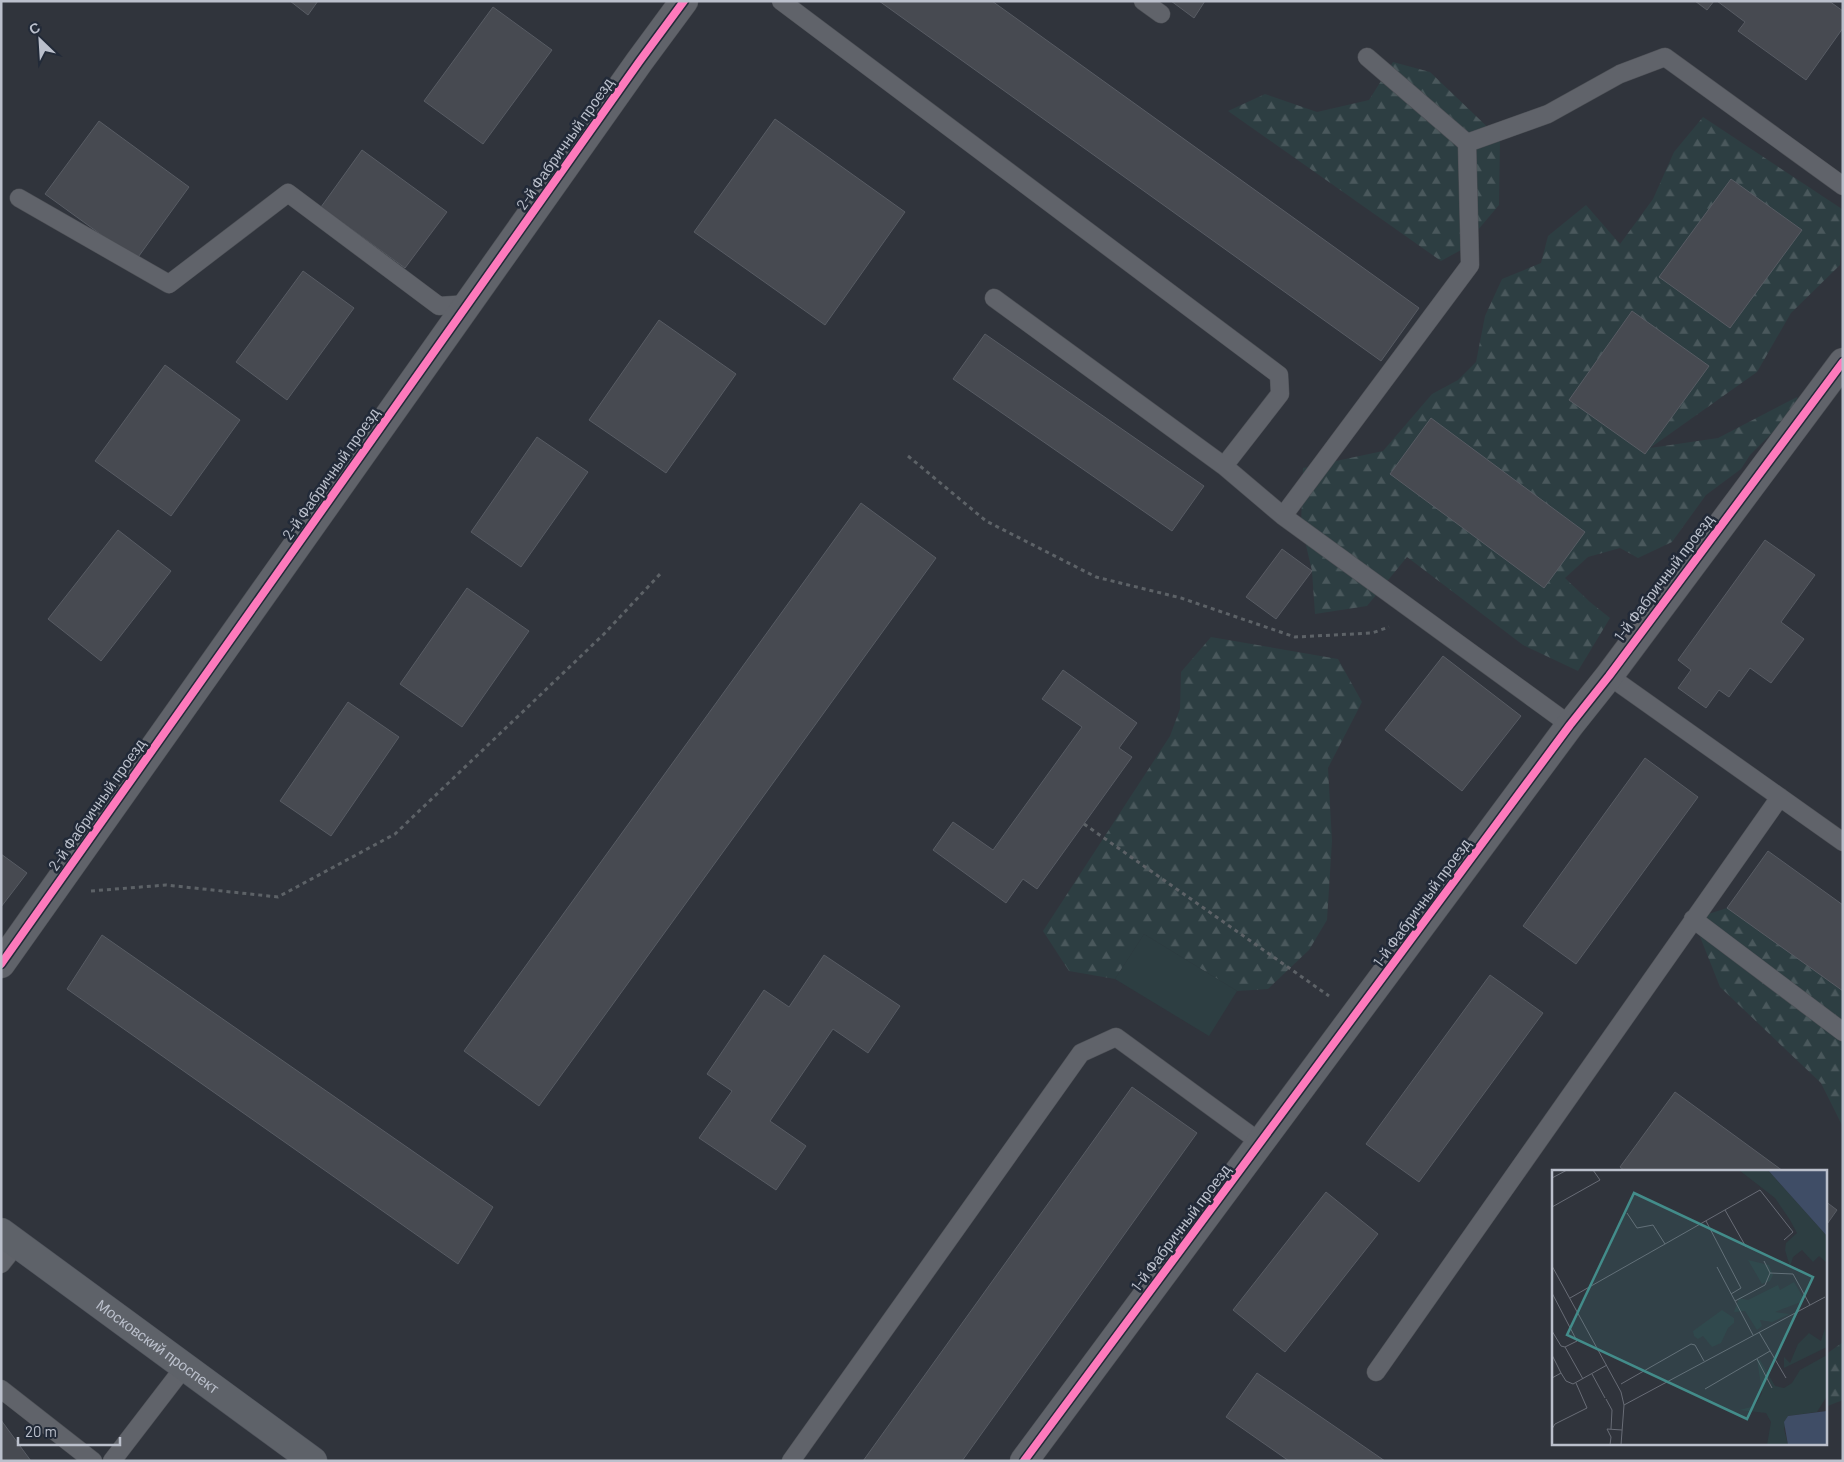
<svg xmlns="http://www.w3.org/2000/svg" width="1844" height="1462" viewBox="0 0 1844 1462" font-family="Barlow,sans-serif">
  <defs>
    <pattern id="forest-firs" width="22" height="20" patternUnits="userSpaceOnUse" patternTransform="scale(1.25)"><rect width="22" height="20" fill="#2d3e42"/><path d="M5 1l3.5 6h-7zM16 11l3.5 6h-7z" fill="#4a585c"/></pattern>
  </defs>
  <rect width="100%" height="100%" fill="#30343c"/>
  <!-- forest -->
  <path fill="url(#forest-firs)" d="M1393,62L1430,72L1500,139L1499,205L1461,250L1441,261L1228,111L1265,94L1317,112L1369,100Z
    M1703,117L1842,209L1840,265L1791,313L1757,372L1650,448L1718,438L1797,397L1799,406L1750,455L1741,469L1706,495L1672,542L1638,558L1620,548L1588,557L1565,578L1590,602L1610,618L1578,671L1523,645L1407,557L1367,606L1315,614L1312,571L1301,524L1303,468L1383,451L1432,394L1458,380L1476,362L1485,316L1502,279L1541,263L1548,236L1586,205L1620,244L1653,199L1674,152Z
    M1211,637L1338,659L1362,702L1328,768L1332,841L1327,920L1309,950L1268,989L1237,991L1144,934L1115,979L1069,971L1043,931L1170,736L1180,709L1181,672Z
    M1727,908L1843,991V1127L1821,1083L1720,987L1693,919Z
    M1843,1342V1400L1825,1407V1355Z"/>
  <!-- park -->
  <path fill="#2d3e42" d="M1144,934L1237,991L1209,1036L1115,979Z"/>
  <!-- building -->
  <path fill="#474a51" stroke="#585c64" d="M290,1H318L308,15Z
    M879,1H992L1419,308L1381,361Z
    M1171,1H1205L1194,18Z
    M1695,1H1714L1707,10Z
    M1717,1H1829L1843,11V28L1806,80L1738,31L1745,22Z
    M493,7L552,50L483,144L424,101Z
    M775,119L905,212L825,325L694,232Z
    M99,121L189,187L136,260L45,194Z
    M362,150L447,212L405,268L321,207Z
    M1731,179L1802,230L1730,328L1659,277Z
    M303,271L354,308L287,400L236,362Z
    M1632,311L1709,366L1645,454L1569,400Z
    M659,320L736,374L666,473L589,420Z
    M985,334L1204,486L1172,531L953,379Z
    M165,365L240,420L171,516L95,461Z
    M1431,418L1585,532L1544,588L1390,474Z
    M537,437L588,472L521,567L471,532Z
    M861,503L936,558L539,1106L464,1051Z
    M118,530L171,571L101,661L48,619Z
    M1765,540L1815,575L1781,622L1804,639L1771,683L1750,668L1729,697L1719,690L1706,708L1678,688L1691,670L1678,660Z
    M1282,549L1312,571L1276,619L1246,597Z
    M467,588L529,631L462,727L400,684Z
    M1443,656L1521,716L1462,791L1385,730Z
    M1063,670L1137,723L1119,748L1132,757L1037,889L1023,879L1006,903L933,850L953,822L993,850L1082,727L1042,699Z
    M348,702L399,737L331,836L280,801Z
    M1645,758L1698,797L1576,964L1523,926Z
    M1768,851L1843,905V991L1727,908Z
    M1,854L27,873L1,907Z
    M102,935L493,1207L458,1264L67,989Z
    M824,955L900,1006L868,1053L833,1029L770,1121L806,1146L776,1190L699,1138L732,1091L707,1074L764,990L789,1007Z
    M1490,975L1543,1013L1419,1182L1366,1144Z
    M1132,1087L1197,1133L962,1461H863Z
    M1675,1092L1783,1171H1625L1620,1167Z
    M1326,1192L1378,1234L1285,1352L1233,1310Z
    M1825,1201L1837,1210L1825,1227Z
    M1257,1373L1385,1461H1289L1226,1417Z
    M1,1420L31,1461H1Z"/>
  <g fill="none" stroke-linecap="round" stroke-linejoin="round">
    <!-- lane casing -->
    <g stroke="#4c4f55" stroke-width="19">
      <path id="lane" d="M781,1L1279,375L1280,394L1224,466
        M1143,1L1161,14
        M1467,143L1548,114L1620,74L1665,57L1843,186
        M19,198L169,284L288,193L439,306L468,304
        M994,298L1224,466L1283,516L1570,725
        M1283,516L1470,265L1467,143L1367,57
        M1609,676L1843,842
        M1693,919L1843,1032
        M1,1264L17,1244
        M1376,1372L1780,797
        M1,1389L93,1461
        M112,1461L185,1366
        M791,1461L1081,1053L1116,1037L1261,1143"/>
    </g>
    <!-- street casing -->
    <g stroke="#4c4f55" stroke-width="29">
      <path id="street" d="M1,964L639,62L684,1
        M1024,1461L1570,725L1609,676L1843,362"/>
    </g>
    <!-- secondary casing -->
    <g stroke="#4d5159" stroke-width="29">
      <g id="secondary">
        <path id="s1" d="M1,1232L313,1461"/>
      </g>
    </g>
    <!-- path -->
    <path stroke="#5d6267" stroke-width="3" stroke-dasharray="4 4" stroke-linecap="butt" d="M908,456L986,521L1096,577L1181,598L1295,637L1372,633L1389,627
      M1084,824L1329,996
      M91,891L166,885L278,897L395,834L604,634L661,573"/>
    <!-- lane -->
    <use href="#lane" stroke="#60636a" stroke-width="18"/>
    <!-- street -->
    <use href="#street" stroke="#60636a" stroke-width="28"/>
    <!-- secondary -->
    <use href="#secondary" stroke="#5e6269" stroke-width="28"/>
    <!-- cycleway casing -->
    <g stroke="#222a38" stroke-width="11">
      <path id="cycleway" d="M1,964L639,62L684,1
        M1024,1461L1570,725L1609,676L1843,362"/>
    </g>
    <!-- cycleway -->
    <use href="#cycleway" stroke="#fd7abc" stroke-width="8"/>
  </g>
  <g text-anchor="middle" stroke-width="5" stroke-linejoin="round" paint-order="stroke">
    <!-- street labels -->
    <g font-size="15" fill="#bbc0cc" stroke="#222a38">
      <text transform="translate(565 144) rotate(-55)" y="5">2-й Фабричный проезд</text>
      <text transform="translate(331 474) rotate(-55)" y="5">2-й Фабричный проезд</text>
      <text transform="translate(1664 578) rotate(-53)" y="5">1-й Фабричный проезд</text>
      <text transform="translate(97 805) rotate(-55)" y="5">2-й Фабричный проезд</text>
      <text transform="translate(1422 903) rotate(-54)" y="5">1-й Фабричный проезд</text>
      <text transform="translate(1181 1228) rotate(-53)" y="5">1-й Фабричный проезд</text>
      <text dy="5" stroke="none"><textPath href="#s1" startOffset="194">Московский проспект</textPath></text>
    </g>
  </g>
  <!-- overview -->
  <g transform="translate(1552 1170)">
    <rect width="275" height="275" fill="#30343c"/>
    <path d="M187,0H216L275,66V93L267,86L261,92L250,80L241,87L238,97L233,80L234,73L245,63L238,50L223,28ZM196,90L217,95L221,105L218,111L210,114ZM242,112L251,127L249,132L223,142L238,144L220,152L208,150L210,156L205,160L193,141L182,142L187,128L196,130L226,115L228,120ZM170,140L182,148V153L176,158L169,173L160,177L151,166L146,169L142,166L141,161ZM273,158L275,177L232,198V187L238,193L246,174L257,163L269,171ZM275,185V226L265,242L236,246L232,259L236,275H215L219,252L214,243L187,240L203,236L210,223L205,189L208,190L223,216L232,218L240,213L248,200Z" fill="#2d3e42"/>
    <path d="M216,0H275V66ZM275,241V275H236L232,252L236,246Z" fill="#3f4d66"/>
    <path fill="none" stroke="#686c76" stroke-width="1" d="M0,8L15,0M0,37L48,10L41,0M173,40L194,77M75,43L85,58L101,55L113,74M154,51L189,118L179,124M0,96L69,222L72,235L69,275M165,97L201,165M218,103L241,104L258,135M0,123L25,171L13,177L31,209M18,128L208,20L241,62L232,70M183,131L213,115L218,103L212,91M0,161L9,176L13,177M207,162L234,208M0,185L9,203M205,189L220,218M40,204L53,228M0,208L9,203L14,211L21,214L55,195M69,214L139,174L143,175L152,191M153,219L218,181M54,229L60,240L59,259M72,235L273,127M0,259L3,254L35,238L24,213M58,275L59,267L55,259L70,260"/>
    <path fill="#438c8a" fill-opacity="0.15" stroke="#438c8a" stroke-width="2.5" d="M82,23L261,107L195,249L15,165Z"/>
    <rect width="275" height="275" fill="none" stroke="#bbc0cc" stroke-width="2.5"/>
  </g>
  <!-- border -->
  <rect width="1844" height="1462" fill="none" stroke="#bbc0cc" stroke-width="5"/>
  <!-- north arrow -->
  <g transform="translate(40 40) rotate(335)" stroke="#222a38" stroke-width="4" paint-order="stroke">
  <path d="M0-4L9 19L0 12L-9 19Z" fill="#bbc0cc"/>
  <text y="-8" font-size="14" font-weight="bold" text-anchor="middle" fill="#bbc0cc">С</text>
  </g>
  <!-- scale -->
  <path d="M18 1437v8h102v-8" fill="none" stroke="#bbc0cc" stroke-width="2.5"/>
  <text x="25" y="1437" font-size="15" fill="#bbc0cc" stroke="#222a38" stroke-width="4" paint-order="stroke">20 m</text>
</svg>
